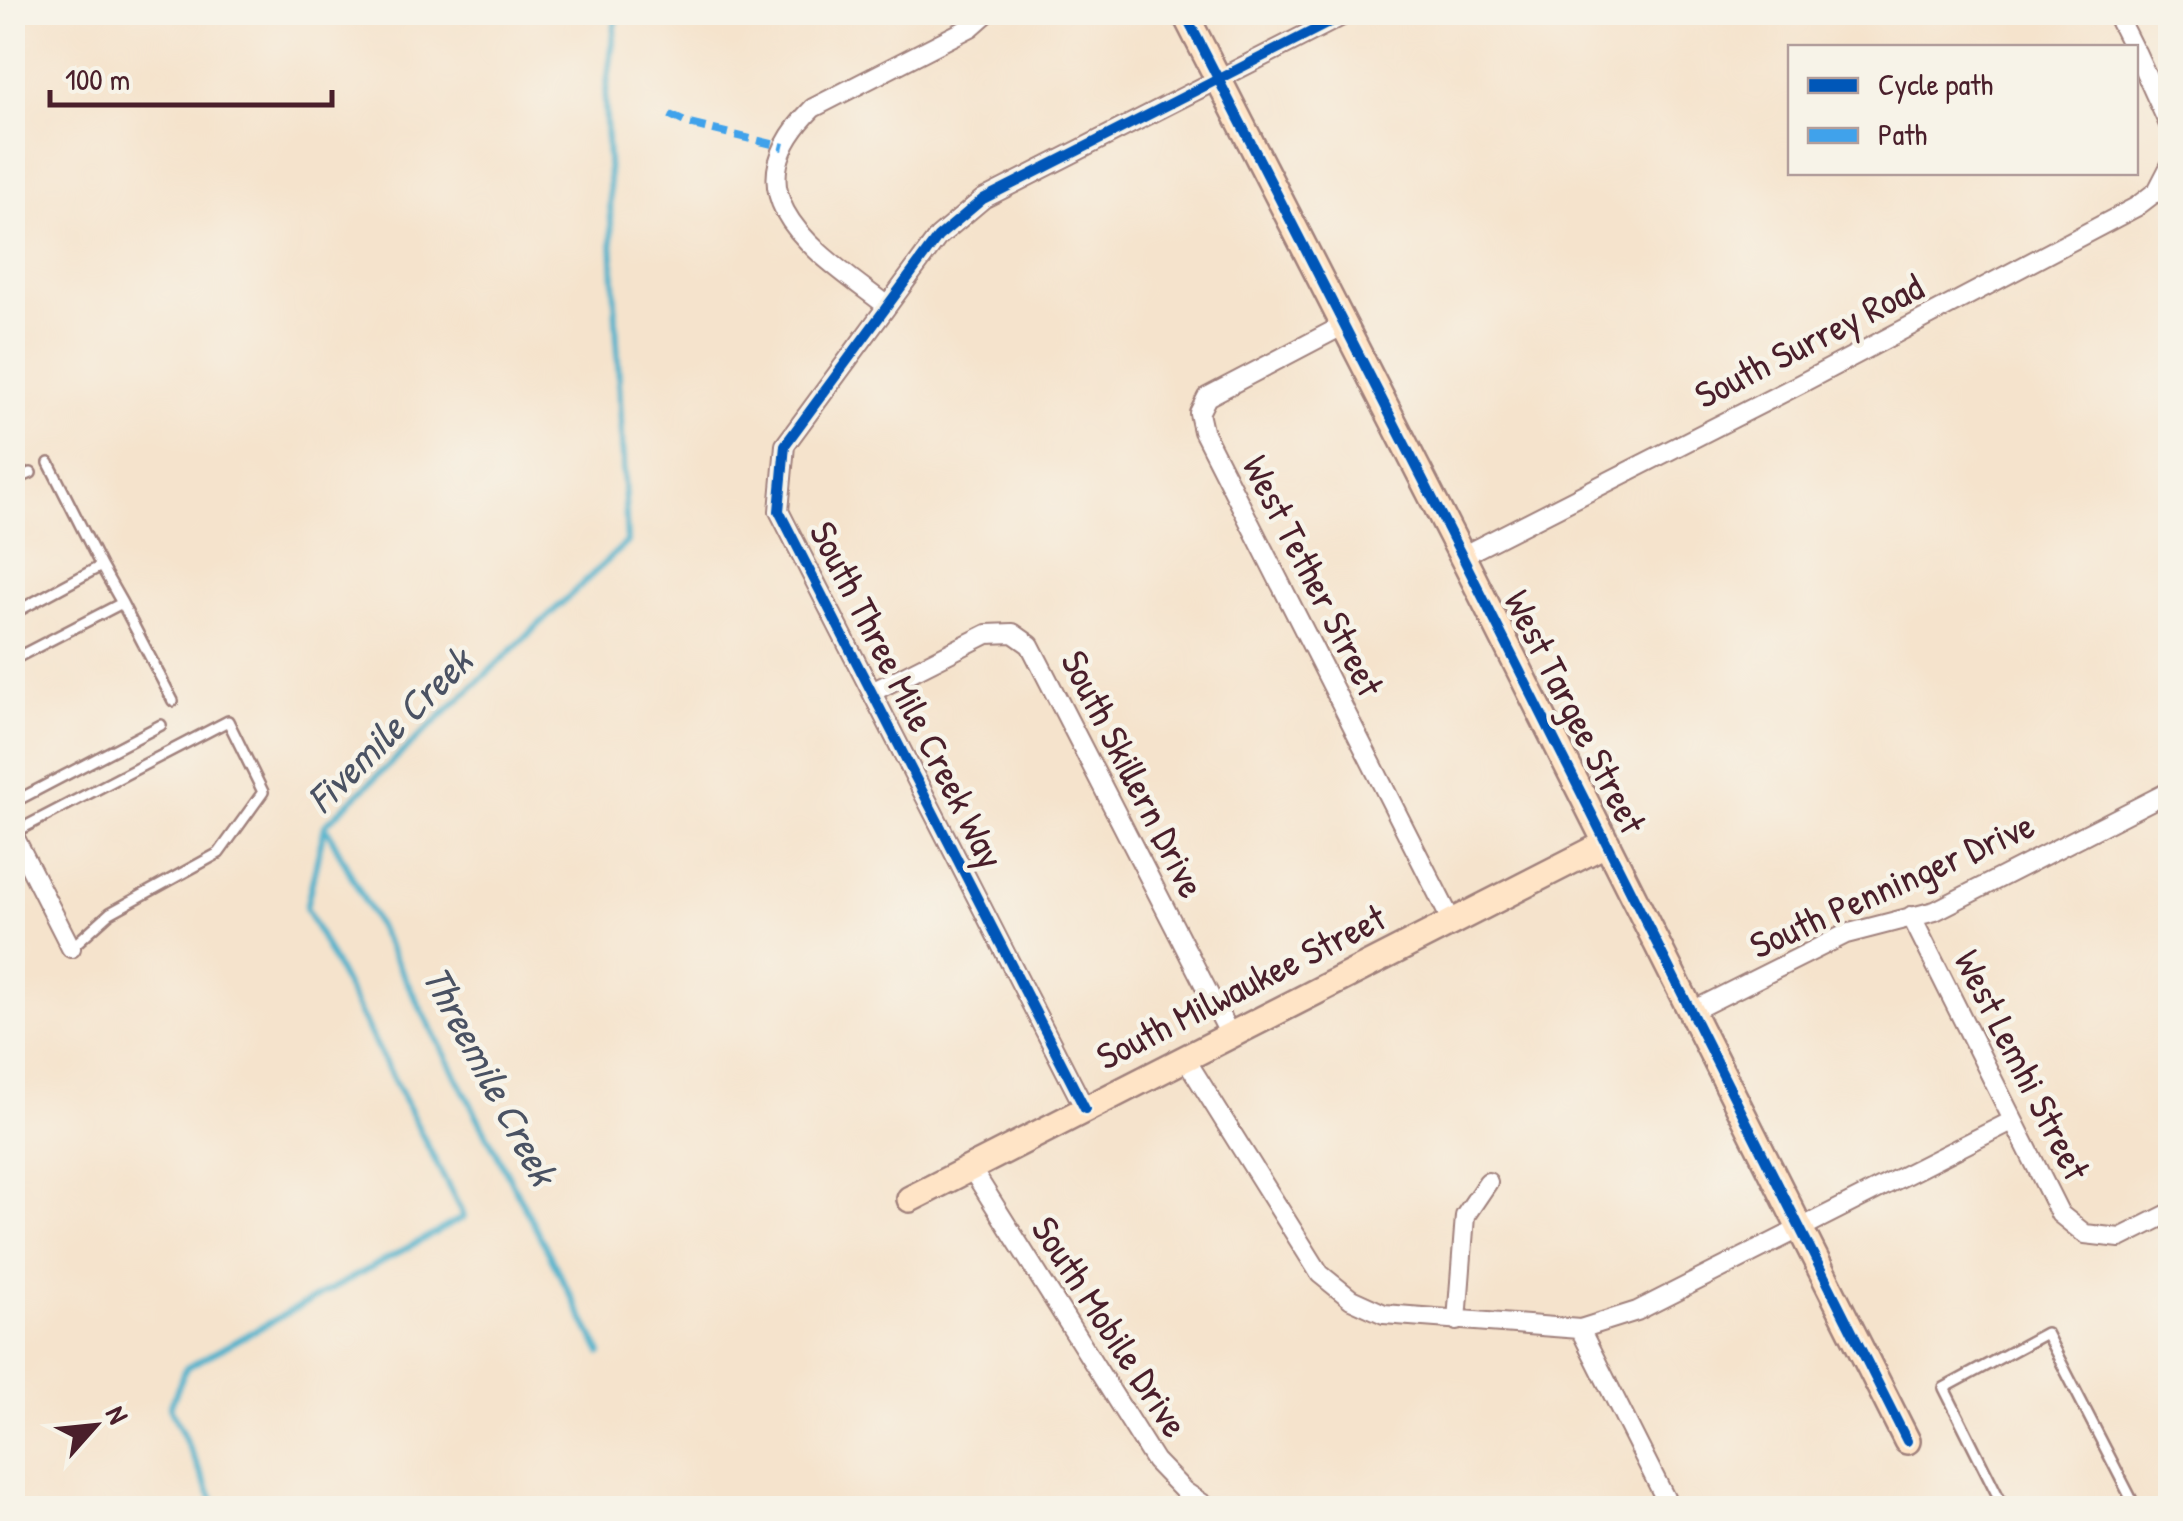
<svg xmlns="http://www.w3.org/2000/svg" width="2183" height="1521" viewBox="0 0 2183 1521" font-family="'Patrick Hand',sans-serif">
  <rect width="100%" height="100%" fill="#f7f3e8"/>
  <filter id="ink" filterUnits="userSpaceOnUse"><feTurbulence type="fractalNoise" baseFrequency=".01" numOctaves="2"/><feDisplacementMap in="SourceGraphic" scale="20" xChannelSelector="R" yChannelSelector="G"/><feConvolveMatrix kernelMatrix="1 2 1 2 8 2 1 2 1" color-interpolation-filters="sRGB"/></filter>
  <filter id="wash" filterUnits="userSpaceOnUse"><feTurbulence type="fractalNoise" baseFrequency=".0048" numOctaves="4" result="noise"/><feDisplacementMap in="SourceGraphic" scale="40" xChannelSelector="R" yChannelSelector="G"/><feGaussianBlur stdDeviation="2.25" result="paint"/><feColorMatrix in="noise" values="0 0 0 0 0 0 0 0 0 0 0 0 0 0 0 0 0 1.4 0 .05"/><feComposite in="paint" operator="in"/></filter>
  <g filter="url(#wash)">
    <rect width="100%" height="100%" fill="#f5e3cc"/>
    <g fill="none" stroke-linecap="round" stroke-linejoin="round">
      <!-- stream -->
      <path stroke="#4bb0cb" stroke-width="6" d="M326,827L601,1353
        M217,1508L170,1407L186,1368L464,1217L306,908L325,825L627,542L605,100L617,12"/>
    </g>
  </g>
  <g filter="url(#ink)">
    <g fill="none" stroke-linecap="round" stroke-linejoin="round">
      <!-- lane casing -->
      <g stroke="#a0817c" stroke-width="14">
        <path id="lane" d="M12,481L31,473
          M101,566L122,603
          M12,614L101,566L49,463
          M12,660L122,603L173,701
          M12,803L161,725
          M13,833L228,721L263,792L219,853L110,913L71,948
          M2004,1508L1944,1388L2046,1333L2136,1508"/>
      </g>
      <!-- street casing -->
      <g stroke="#a0817c" stroke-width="22">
        <path id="street" d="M2115,12L2133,48
          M2136,52L2170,127
          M887,306C819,253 723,198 813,108L971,27L988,12
          M1344,325L1207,397L1199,413L1203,431L1452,922
          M1462,556L1800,384L2136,207L2157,191L2170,166
          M872,692L987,634L1013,633L1030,645L1230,1035
          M12,832L71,948
          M1911,916L2060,1214L2085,1234L2120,1238L2170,1213
          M1692,1011L1846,934L1935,911L2170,791
          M1185,1058L1320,1274L1351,1299L1384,1314L1580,1329L1637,1311L2012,1121
          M1085,1109L779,511L785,445L938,237L983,199L1350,12
          M971,1168L1155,1461L1184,1491L1209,1508
          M1457,1321L1465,1216L1488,1182
          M1580,1329L1670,1508"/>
      </g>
      <!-- secondary casing -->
      <g stroke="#a0817c" stroke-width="30">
        <path id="secondary" d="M1184,12L1462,556L1907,1441
          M910,1199L1607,843"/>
      </g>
      <!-- lane -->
      <use href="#lane" stroke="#fff" stroke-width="9"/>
      <!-- street -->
      <use href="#street" stroke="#fff" stroke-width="18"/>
      <!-- secondary -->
      <use href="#secondary" stroke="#ffe4c6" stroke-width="25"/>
      <!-- quiet -->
      <path stroke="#40a2eb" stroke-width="8" stroke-dasharray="15 8" stroke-linecap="butt" d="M670,115L689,124L784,147
        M12,753L22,748"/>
      <!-- cycleway casing -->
      <g stroke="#f7f3e8" stroke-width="16">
        <path id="cycleway" d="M1184,12L1462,556L1907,1441
          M1085,1109L779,511L785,445L938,237L983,199L1350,12"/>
      </g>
      <!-- cycleway -->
      <use href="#cycleway" stroke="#0057b8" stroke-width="10"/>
    </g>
  </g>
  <g text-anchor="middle" stroke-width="9" stroke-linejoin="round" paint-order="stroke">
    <!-- street labels -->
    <g font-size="38" fill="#4a1f2b" stroke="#f7f3e8">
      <text transform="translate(1809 341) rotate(-27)" y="13">South Surrey Road</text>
      <text transform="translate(1313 576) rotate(63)" y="13">West Tether Street</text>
      <text transform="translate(907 695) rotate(63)" y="13">South Three Mile Creek Way</text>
      <text transform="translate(1575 712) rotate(63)" y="13">West Targee Street</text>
      <text transform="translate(1133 774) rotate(63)" y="13">South Skillern Drive</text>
      <text transform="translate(1892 885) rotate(-24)" y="13">South Penninger Drive</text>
      <text transform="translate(1241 987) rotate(-27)" y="13">South Milwaukee Street</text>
      <text transform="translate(2022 1065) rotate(63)" y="13">West Lemhi Street</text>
      <text transform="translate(1110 1327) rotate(57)" y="13">South Mobile Drive</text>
    </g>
    <!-- water labels -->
    <g font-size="40" font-style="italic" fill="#4a5263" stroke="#f7f3e8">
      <text transform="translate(389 730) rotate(-45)" y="14">Fivemile Creek</text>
      <text transform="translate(490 1075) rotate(62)" y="14">Threemile Creek</text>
    </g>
  </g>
  <!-- margin -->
  <rect width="2183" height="1521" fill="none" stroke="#f7f3e8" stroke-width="50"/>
  <!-- legend -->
  <rect x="1788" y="45" width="350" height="130" fill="#f7f3e8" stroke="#b29e9c" stroke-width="2.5"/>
  <rect x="1808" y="78" width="50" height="15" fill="#0057b8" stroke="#b29e9c" stroke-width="2.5"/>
  <text x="1878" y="95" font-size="30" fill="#4a1f2b">Cycle path</text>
  <rect x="1808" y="128" width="50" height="15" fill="#40a2eb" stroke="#b29e9c" stroke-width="2.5"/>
  <text x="1878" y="145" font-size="30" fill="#4a1f2b">Path</text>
  <!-- north arrow -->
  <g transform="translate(95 1426) rotate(63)" stroke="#f7f3e8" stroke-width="8" paint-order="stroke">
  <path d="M0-8L18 38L0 25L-18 38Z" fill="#4a1f2b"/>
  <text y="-15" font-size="28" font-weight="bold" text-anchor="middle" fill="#4a1f2b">N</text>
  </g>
  <!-- scale -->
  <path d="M50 90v15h282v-15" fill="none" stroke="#4a1f2b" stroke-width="5"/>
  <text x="65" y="90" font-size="30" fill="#4a1f2b" stroke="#f7f3e8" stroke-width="8" paint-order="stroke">100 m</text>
</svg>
